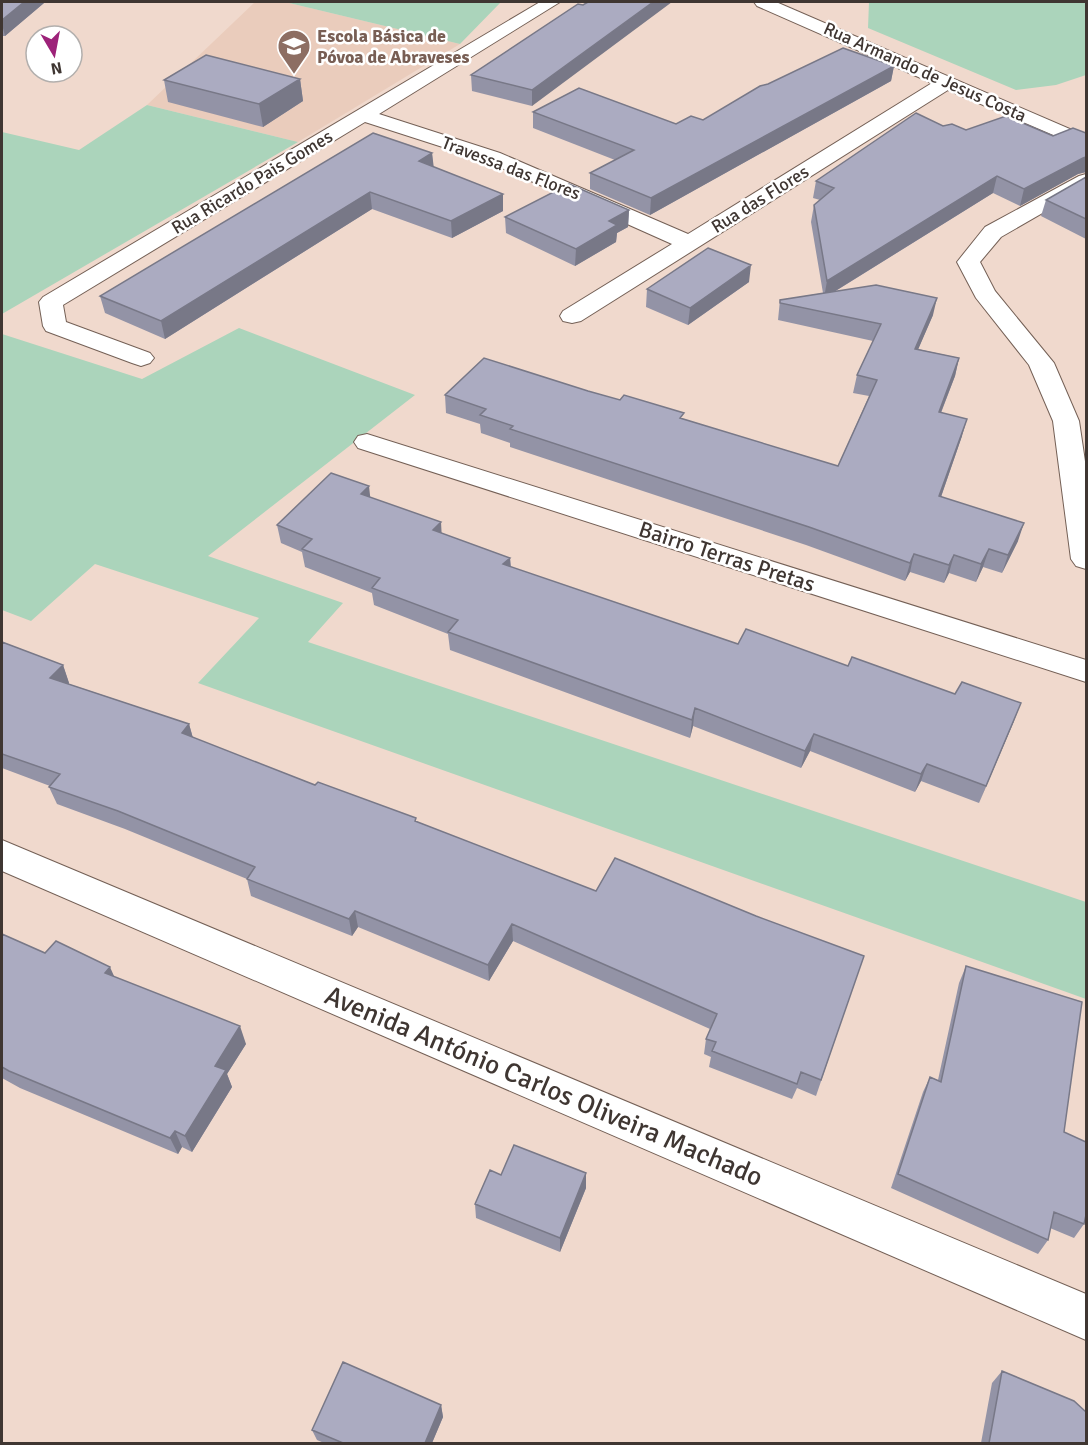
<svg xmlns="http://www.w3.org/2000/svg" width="1088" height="1445" viewBox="0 0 1088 1445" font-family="Signika,sans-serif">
  <rect width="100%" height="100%" fill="#f0d9cd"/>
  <!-- built -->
  <path fill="#eaccbc" d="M255,2H285L460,44L298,142L147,105Z"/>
  <!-- green -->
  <path fill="#abd4bb" d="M285,2H501L460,44Z
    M869,2H1086V75L1056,85L1016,90L868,28Z
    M147,105L298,142L2,314V132L79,150Z
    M239,328L415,395L208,556L343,603L308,642L1086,902V999L198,683L259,618L95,564L31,621L2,610V334L142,379Z"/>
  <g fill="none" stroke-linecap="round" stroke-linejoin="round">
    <!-- minor casing -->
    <g stroke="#746056" stroke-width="2">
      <path id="minor" d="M540,2H560L379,114L500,153L688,234L932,83L757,6L754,2H776L1086,136V149L948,90L581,321L572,323L563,321L560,316L563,311L672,244L486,161L365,122L63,305L66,322L150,353L154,358L150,363L141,366L132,363L46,331L43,326L39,302L43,297Z
        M1086,174V188L1001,237L980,262L995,291L1054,363L1079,421L1086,468V569L1076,566L1071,559L1053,421L1029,365L976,298L957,262L985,227L1079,176Z
        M367,434L1086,660V682L358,448L354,442L358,436Z
        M2,840L1086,1294V1340L2,871Z"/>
    </g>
    <!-- minor -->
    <use href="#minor" fill="#fff" fill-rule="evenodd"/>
  </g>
  <!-- wall -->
  <path fill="#9393a6" d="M2,2H44V3L5,36H2Z
    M578,4L532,106L472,91L471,75Z
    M894,66L891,81L650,215L590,189V173L615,160L533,128V112L676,124L703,120Z
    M300,79L303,101L263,127L168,102L164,80Z
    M943,126L966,130L1053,136L1086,133V172L1078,174L1020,206L993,193L834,292L933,315L918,349L959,358L955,376L941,413L962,436L941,497L1018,541L1002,573L983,567L976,582L949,573L944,583L910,572L905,581L806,545L510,447V443L481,433L480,424L446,413L445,395L588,391L838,466L869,396L853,393L857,375L873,341L778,320L780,300L823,293L811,222L814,205L820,200L813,198L816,181Z
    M432,153L433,167L503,211L452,238L372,209L165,339L105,313L100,296Z
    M1086,177V239L1041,216L1046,200Z
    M629,210L628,227L617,233L616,242L575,266L506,233L505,217Z
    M749,282L688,325L646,307L647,289Z
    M370,497L441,533L510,558L511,567L738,644L848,666L1014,721L979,803L921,781L915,792L810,751L801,768L693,726L690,738L450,650L448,634L374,605L372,593L305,567L302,552L281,543L277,525Z
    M2,642L63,665L69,683V684L189,724L193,738L315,785L417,822L596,891L858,972L816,1096L797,1088L792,1099L709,1067L711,1057L704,1054L706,1039L710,1029L513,941L489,981L358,927L352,936L251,896L247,879L125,829L57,804L49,787L50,786L2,768Z
    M2,934L45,953L114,977L246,1044L227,1074L232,1087L192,1152L182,1147L178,1154L20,1088L2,1078Z
    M966,966L1064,1132L1084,1224L1074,1238L1050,1228L1048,1240L1038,1254L891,1188L923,1092L930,1077L938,1080L959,983Z
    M501,1175L586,1188L560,1252L476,1218L475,1204Z
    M1002,1371L1086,1443H981L992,1383Z
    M441,1405L443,1417L432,1443H324L317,1440L312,1430Z"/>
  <!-- shaded-wall -->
  <path fill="#787887" d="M24,2H44V3L5,36L2,24V20Z
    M653,2H672L532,106V90Z
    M894,66L891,81L650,215L651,198Z
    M300,79L303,101L263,127L259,104Z
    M432,153L434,169L419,161Z
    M1086,157V172L1078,174L1020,206L1024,189L1083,158Z
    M997,176L993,193L824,298L827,281Z
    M370,192L372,209L165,339L161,321Z
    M503,194V211L452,238L451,221Z
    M629,210L628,227L617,233L616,242L575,266L576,249L609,221Z
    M751,265L749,282L688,325L690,308Z
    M937,298L933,315L911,366L915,349Z
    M959,358L955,376L934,430L939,412Z
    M967,419L962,436L935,514L939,496Z
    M369,486L371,504L361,494Z
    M441,522L442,540L433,530Z
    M1024,523L1018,541L1002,573L1008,555Z
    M989,549L983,567L976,582L981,564Z
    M914,554L910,572L905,581L910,563Z
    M954,555L949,573L944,583L949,565Z
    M510,558L511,576L503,564Z
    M63,665L69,683L57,695L50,678Z
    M1021,703L1014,721L979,803L986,786Z
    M695,708L693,726L690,738L692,720Z
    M189,724L194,742L182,733Z
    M814,734L810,751L801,768L805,751Z
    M927,764L921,781L915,792L921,774Z
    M355,911L358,927L352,936L349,919Z
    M512,924L513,941L489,981L488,965Z
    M110,967L118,985L105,973Z
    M240,1026L246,1044L227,1074L232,1087L192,1152L185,1136L215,1066Z
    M175,1131L182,1147L178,1154L170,1138Z
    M586,1173V1188L560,1252V1238Z
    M441,1405L443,1417L432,1443H425Z"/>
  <!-- building -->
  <path fill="#ababc1" stroke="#787887" stroke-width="1.5" d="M2,2H24L2,20Z
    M588,2H653L532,90L471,75L578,4L583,5Z
    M843,48L894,66L651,198L590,173L634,150L533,112L579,88L676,124L691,116L703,120L760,86L768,84Z
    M206,55L300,79L259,104L164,80Z
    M916,113L943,126L952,124L966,130L1006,116L1053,136L1073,128L1086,133V157L1083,158L1024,189L997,176L827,281L814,205L834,188L816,181Z
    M373,133L432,153L419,161L503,194L451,221L370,192L161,321L100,296Z
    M1086,177V219L1046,200Z
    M569,184L629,210L609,221L617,225L576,249L505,217Z
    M708,248L751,265L690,308L647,289Z
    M876,285L937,298L915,349L959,358L939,412L967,419L939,496L1024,523L1008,555L989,549L981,564L954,555L949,565L914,554L910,563L809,527L510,429L513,426L480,415L486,409L445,395L484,358L588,391L620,400L624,395L684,413L680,418L838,466L877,380L857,375L881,324L780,303V300Z
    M331,473L369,486L361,494L441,522L433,530L510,558L503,564L738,644L746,629L848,666L852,657L955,694L962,682L1021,703L986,786L927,764L921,774L814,734L805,751L695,708L692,720L448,632L458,620L372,588L380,578L302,549L312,539L277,525Z
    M2,642L63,665L50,678L189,724L182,733L315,785L318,782L416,818L415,821L596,891L615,858L756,916L864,956L821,1080L801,1072L797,1084L712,1051L716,1042L706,1039L717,1014L512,924L488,965L355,911L349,919L247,879L255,867L118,811L49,787L60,774L2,754Z
    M2,934L45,953L56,941L110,967L105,973L240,1026L215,1066L226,1070L185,1136L175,1131L170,1138L9,1071L2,1067Z
    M966,966L1082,1002L1064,1132L1086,1142V1215L1084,1224L1054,1212L1048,1240L898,1174L930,1077L941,1082Z
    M514,1145L586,1173L560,1238L475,1204L490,1170L501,1175Z
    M343,1362L441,1405L425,1443H343L312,1430Z
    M1002,1371L1074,1401L1086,1412V1443H989Z"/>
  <!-- icons -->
  <defs>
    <g id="school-pin" transform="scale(1.725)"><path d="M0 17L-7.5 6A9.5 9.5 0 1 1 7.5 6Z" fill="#8d6e63" stroke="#fff"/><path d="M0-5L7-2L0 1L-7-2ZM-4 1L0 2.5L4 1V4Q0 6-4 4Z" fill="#fff"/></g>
  </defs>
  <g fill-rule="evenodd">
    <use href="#school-pin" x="294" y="46"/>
  </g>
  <g text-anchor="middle" stroke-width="5" stroke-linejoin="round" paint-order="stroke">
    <!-- far-education labels -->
    <g font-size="18" font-weight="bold" fill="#785e54" stroke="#fff" text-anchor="start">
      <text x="317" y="42">Escola Básica de<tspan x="317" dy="21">Póvoa de Abraveses</tspan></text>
    </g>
    <!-- far-street labels -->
    <g font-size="18" fill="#3f3632" stroke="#fff">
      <text transform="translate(925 72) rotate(24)" y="6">Rua Armando de Jesus Costa</text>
      <text transform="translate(511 168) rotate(21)" y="6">Travessa das Flores</text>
      <text transform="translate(252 182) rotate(-31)" y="6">Rua Ricardo Pais Gomes</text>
      <text transform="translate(760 199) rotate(-32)" y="6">Rua das Flores</text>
    </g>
    <!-- street labels -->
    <g font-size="22" fill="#3f3632" stroke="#fff">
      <text transform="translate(727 556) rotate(18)" y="8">Bairro Terras Pretas</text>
    </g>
    <!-- near-street labels -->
    <g font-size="27" fill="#3f3632" stroke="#fff">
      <text transform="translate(544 1086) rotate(23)" y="9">Avenida António Carlos Oliveira Machado</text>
    </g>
  </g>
  <!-- border -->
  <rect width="1088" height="1445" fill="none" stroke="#3f3632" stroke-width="6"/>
  <!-- north arrow -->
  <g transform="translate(54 54) rotate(170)"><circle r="28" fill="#ffffff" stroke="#b2afad" stroke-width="1.5"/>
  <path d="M0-4.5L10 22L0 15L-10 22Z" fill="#9d2279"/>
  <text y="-9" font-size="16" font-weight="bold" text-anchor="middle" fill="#3f3632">N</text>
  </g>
</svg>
